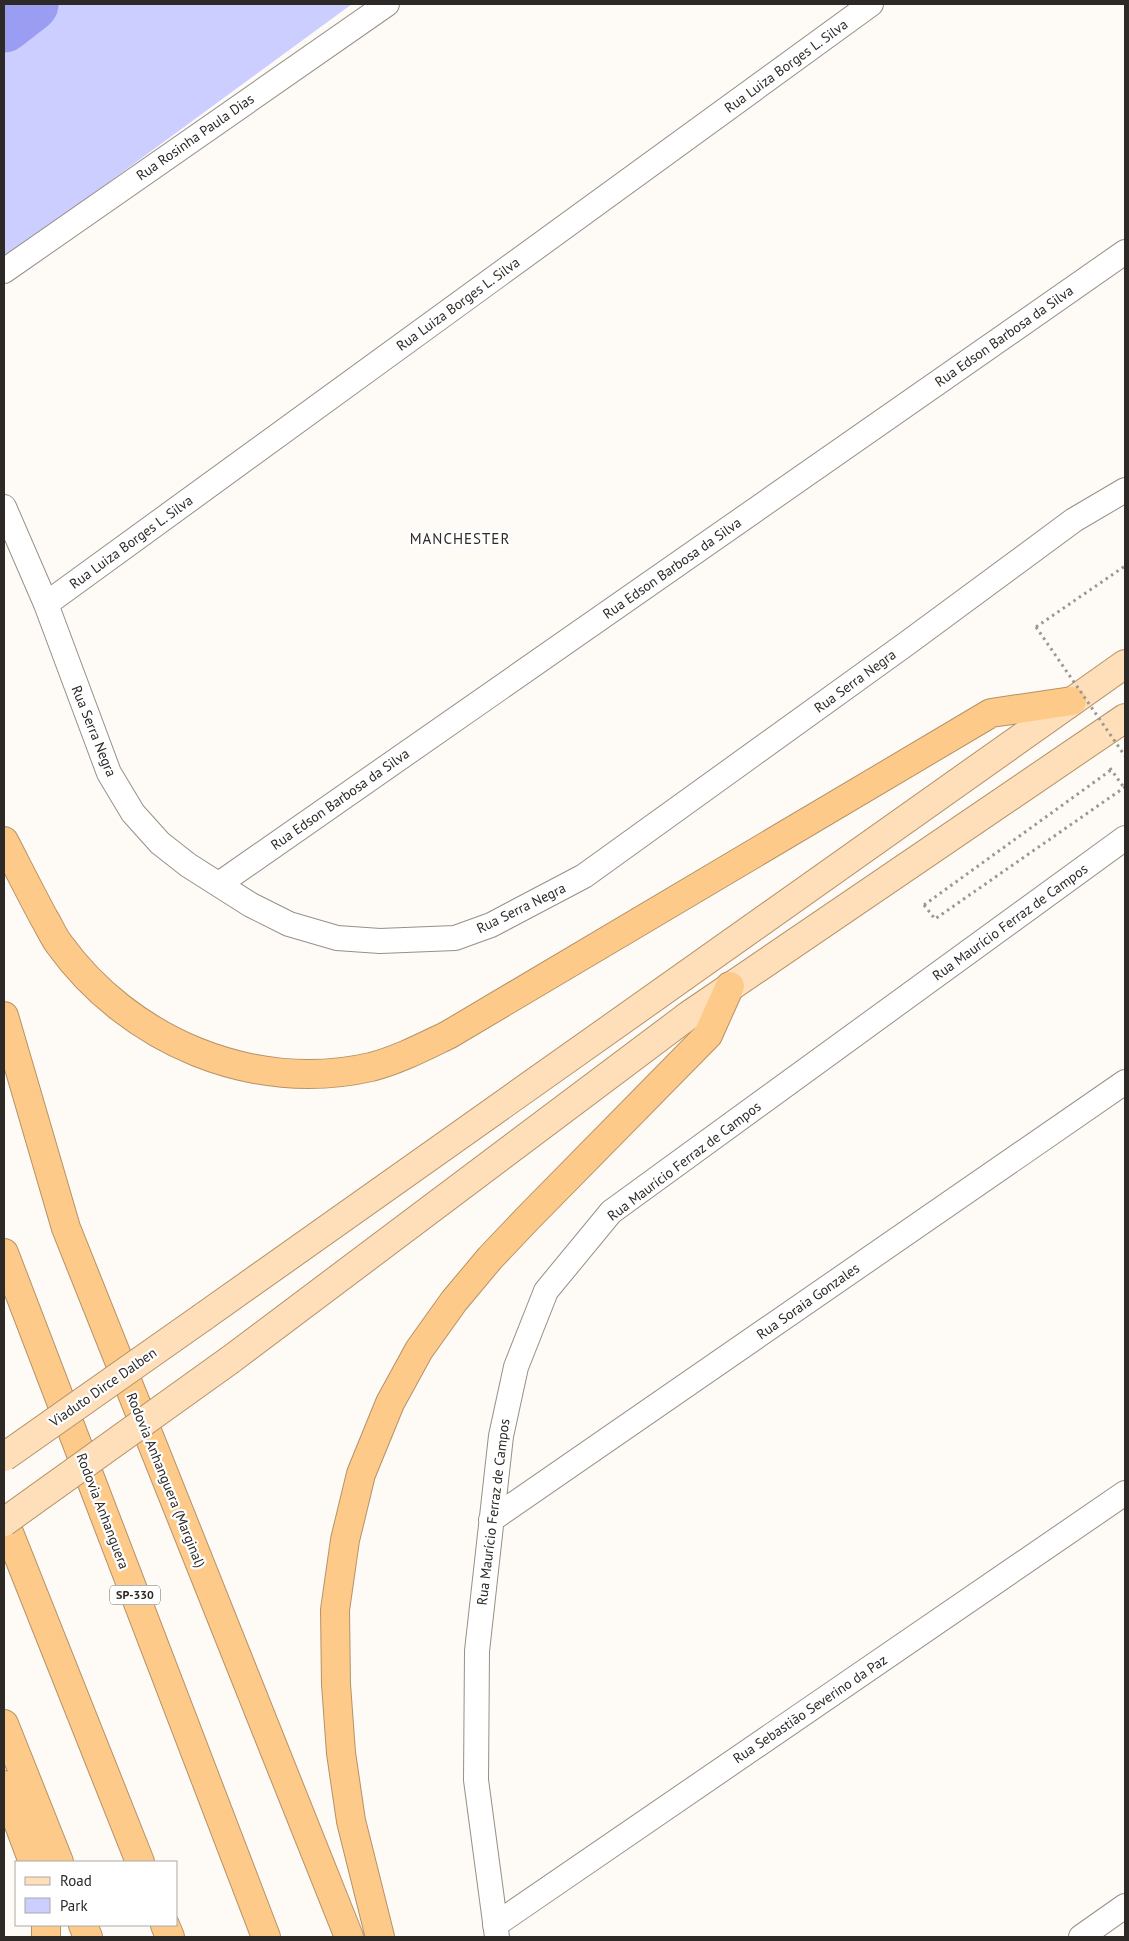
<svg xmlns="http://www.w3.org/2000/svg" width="1129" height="1941" viewBox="0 0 1129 1941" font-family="'PT Sans',sans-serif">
  <rect width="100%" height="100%" fill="#fefaf5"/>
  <!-- green -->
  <path fill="#cbceff" d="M4,4H352L4,259Z"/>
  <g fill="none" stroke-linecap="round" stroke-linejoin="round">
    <!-- river -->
    <path stroke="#9b9df2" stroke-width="55" d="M4,25L31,4"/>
    <!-- street casing -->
    <g stroke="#979088" stroke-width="26">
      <path id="street" d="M4,271L387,4
        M4,507L46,604L109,773L133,813L160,843L188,865L251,905L289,924L337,938L380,941L455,938L491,925L584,876L906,644L1074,520L1125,490
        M46,604L871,4
        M219,884L1125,252
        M491,1520L1125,1082
        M495,1925L1125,1493
        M497,1937L476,1780L477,1651L501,1436L516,1367L546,1291L611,1212L1125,838
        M1081,1937L1125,1906"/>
    </g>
    <!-- primary casing -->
    <g stroke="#b49267" stroke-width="30">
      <path id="primary" d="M203,1317L1125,664
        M230,1360L689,1015L1125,718"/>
    </g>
    <!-- highway casing -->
    <g stroke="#b49267" stroke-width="30">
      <path id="highway" d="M4,841C17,866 30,892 44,918C49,926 53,936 59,944C129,1041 253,1094 371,1067C398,1060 423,1047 448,1035L991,713L1072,701
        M4,1016L66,1228L349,1937
        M4,1253L266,1937
        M4,1520L140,1862
        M4,1724L59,1862
        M4,1785L33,1862
        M46,1925V1937
        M83,1925L88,1937
        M165,1925L170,1937
        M380,1937L351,1821L341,1753L336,1684L335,1610L345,1540L361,1474L390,1403L419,1350L454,1301L490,1258L528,1218L708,1035L730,986"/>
    </g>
    <!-- path -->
    <path stroke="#9b9793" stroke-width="3" stroke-dasharray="2.5 4" stroke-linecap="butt" d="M1036,627L1125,566
      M1110,768L1125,789
      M924,905L1111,770"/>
    <!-- street -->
    <use href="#street" stroke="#fff" stroke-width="24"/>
    <!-- primary -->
    <use href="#primary" stroke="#fedfb9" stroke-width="28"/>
    <!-- highway -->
    <use href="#highway" stroke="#feca8a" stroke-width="28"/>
    <!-- primary-bridge casing -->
    <g stroke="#b49267" stroke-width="30" stroke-linecap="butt">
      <path id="primary-bridge" d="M4,1457L203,1317
        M4,1522L230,1360"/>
    </g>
    <!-- path-bridge -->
    <path stroke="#9b9793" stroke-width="3" stroke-dasharray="2.5 4" stroke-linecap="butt" d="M1036,627L1125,756
      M924,905L935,919L1125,787"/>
    <!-- primary-bridge -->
    <use href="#primary-bridge" stroke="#fedfb9" stroke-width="28"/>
  </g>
  <g text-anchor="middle" stroke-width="4.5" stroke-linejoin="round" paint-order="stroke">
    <!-- shield labels -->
    <rect fill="#fff" stroke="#6b6967" stroke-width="1" x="110" y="1585.5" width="50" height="19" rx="4"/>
    <g font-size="12" font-weight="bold" fill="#2c2926">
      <text x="135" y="1599">SP-330</text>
    </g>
    <!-- street labels -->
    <g font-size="14" fill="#2c2926" stroke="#fff">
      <text transform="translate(786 66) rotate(-36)" y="5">Rua Luiza Borges L. Silva</text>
      <text transform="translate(195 137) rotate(-35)" y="5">Rua Rosinha Paula Dias</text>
      <text transform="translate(458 304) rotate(-36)" y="5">Rua Luiza Borges L. Silva</text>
      <text transform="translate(1004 336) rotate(-35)" y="5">Rua Edson Barbosa da Silva</text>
      <text transform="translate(131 542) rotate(-36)" y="5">Rua Luiza Borges L. Silva</text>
      <text transform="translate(672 568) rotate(-35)" y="5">Rua Edson Barbosa da Silva</text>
      <text transform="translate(855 681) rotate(-36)" y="5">Rua Serra Negra</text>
      <text transform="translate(94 731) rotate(68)" y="5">Rua Serra Negra</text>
      <text transform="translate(340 799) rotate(-35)" y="5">Rua Edson Barbosa da Silva</text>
      <text transform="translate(521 908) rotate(-26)" y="5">Rua Serra Negra</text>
      <text transform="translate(1010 922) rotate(-36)" y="5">Rua Maurício Ferraz de Campos</text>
      <text transform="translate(684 1161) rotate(-37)" y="5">Rua Maurício Ferraz de Campos</text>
      <text transform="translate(808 1301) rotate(-35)" y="5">Rua Soraia Gonzales</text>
      <text transform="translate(103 1387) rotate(-35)" y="5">Viaduto Dirce Dalben</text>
      <text transform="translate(166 1480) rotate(68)" y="5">Rodovia Anhanguera (Marginal)</text>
      <text transform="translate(103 1511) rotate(69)" y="5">Rodovia Anhanguera</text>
      <text transform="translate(493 1512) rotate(-83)" y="5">Rua Maurício Ferraz de Campos</text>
      <text transform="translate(810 1709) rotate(-34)" y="5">Rua Sebastião Severino da Paz</text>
    </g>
    <!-- neighbourhood labels -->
    <g font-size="15" letter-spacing="1" fill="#2c2926" stroke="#fff">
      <text x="460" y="544">MANCHESTER</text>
    </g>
  </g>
  <!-- border -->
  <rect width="1129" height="1941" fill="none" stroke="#2c2926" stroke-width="10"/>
  <!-- legend -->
  <rect x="15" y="1861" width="162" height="65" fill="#ffffff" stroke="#aba9a8"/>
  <rect x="25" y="1877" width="25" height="8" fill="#fedfb9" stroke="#aba9a8"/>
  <text x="60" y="1886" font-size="15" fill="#2c2926">Road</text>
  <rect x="25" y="1898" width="25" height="15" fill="#cbceff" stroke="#aba9a8"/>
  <text x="60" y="1911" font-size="15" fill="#2c2926">Park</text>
</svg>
